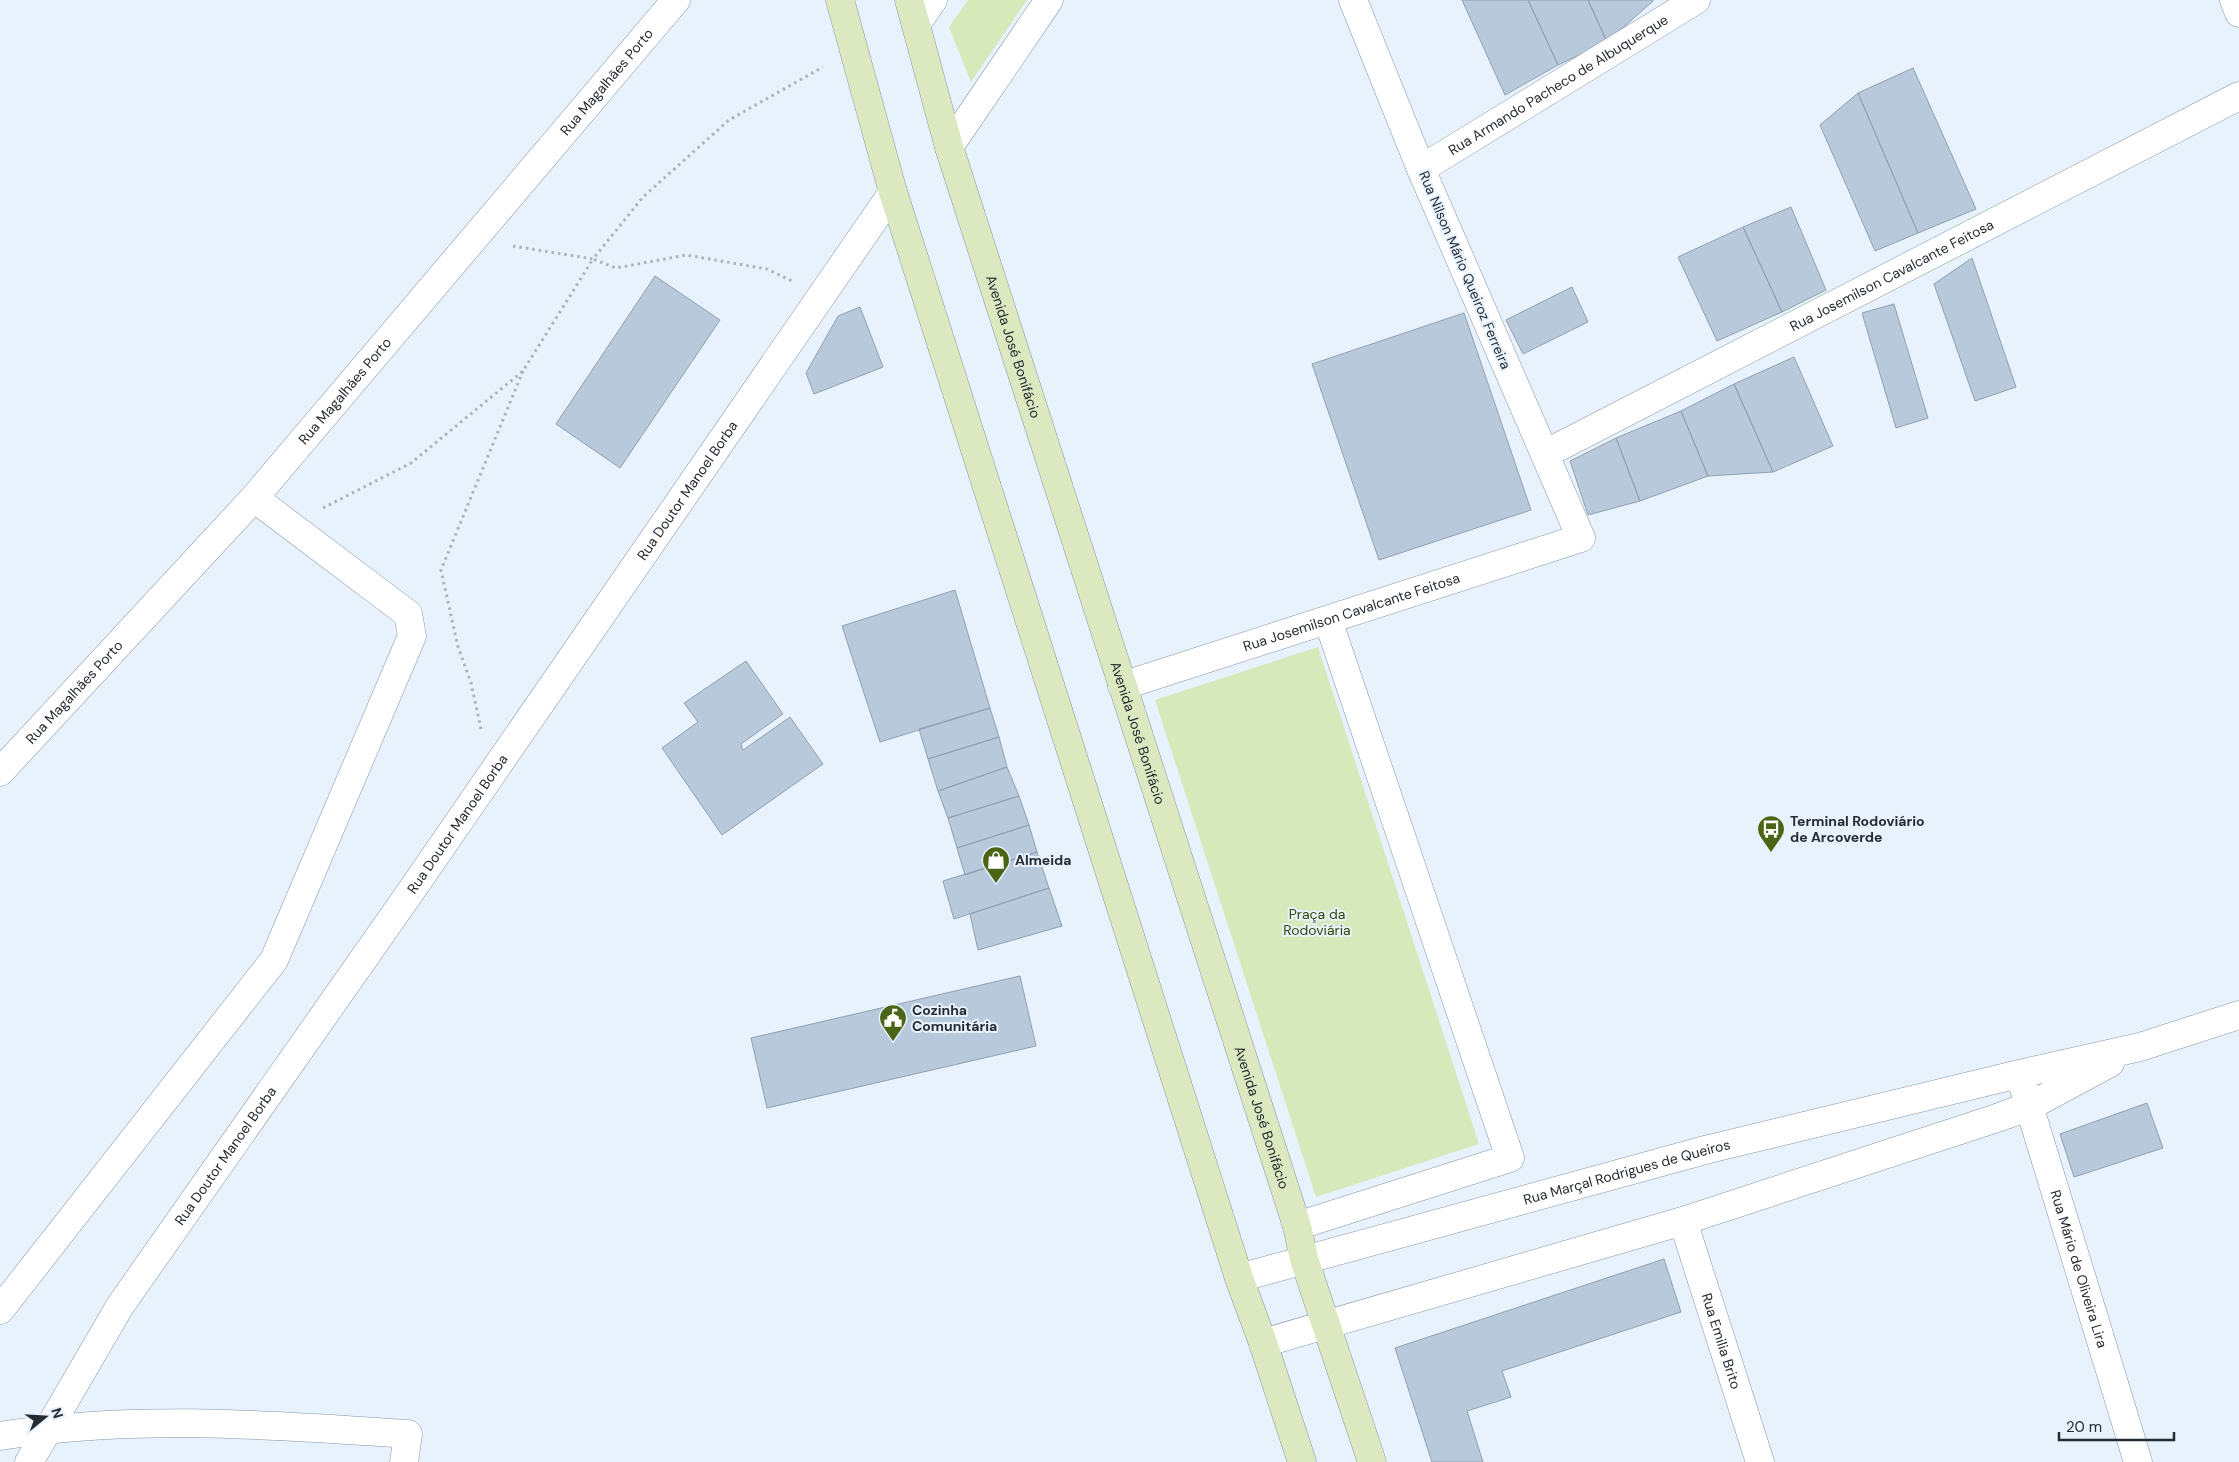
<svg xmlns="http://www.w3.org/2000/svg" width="2239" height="1462" viewBox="0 0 2239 1462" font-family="'DM Sans',sans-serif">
  <rect width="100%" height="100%" fill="#e7f2fd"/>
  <!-- green -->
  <path fill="#d5e9bb" d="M968,0H1027L971,82L949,27Z
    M1318,647L1479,1144L1316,1197L1155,700Z"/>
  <!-- building -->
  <path fill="#b8c9db" stroke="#8fa0b1" d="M1462,0H1528L1558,65L1505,95Z
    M1528,0H1588L1607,42L1558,65Z
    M1588,0H1653V1L1607,42Z
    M1913,68L1976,209L1918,233L1858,93Z
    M1858,93L1918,233L1875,251L1820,125Z
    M1791,207L1826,290L1782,312L1743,227Z
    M1743,227L1782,312L1717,341L1678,257Z
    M1972,258L2016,387L1975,401L1934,284Z
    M655,276L720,320L620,468L556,424Z
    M1572,287L1588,322L1523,354L1506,320Z
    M1894,304L1928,418L1896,428L1862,313Z
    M860,307L883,367L814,394L806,373L838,316Z
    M1464,313L1531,510L1379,560L1312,364Z
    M1794,357L1833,446L1773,472L1734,384Z
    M1734,384L1773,472L1708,476L1681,411Z
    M1681,411L1708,476L1640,501L1616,438Z
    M1616,438L1640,501L1588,515L1570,461Z
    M955,590L990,708L880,742L842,626Z
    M746,661L783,714L741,744L743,750L790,717L823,764L722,835L662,748L698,722L684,703Z
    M990,708L999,737L928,759L919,729Z
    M999,737L1007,767L938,791L928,759Z
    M1007,767L1019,796L948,818L938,791Z
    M1019,796L1029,825L957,848L948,818Z
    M1029,825L1037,852L965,875L957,848Z
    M1037,852L1049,888L954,919L943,881Z
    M1049,888L1062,926L978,950L970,914Z
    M1020,976L1036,1046L767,1108L751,1038Z
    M2147,1103L2163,1148L2074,1177L2060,1134Z
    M1664,1259L1681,1312L1502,1371L1511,1397L1467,1411L1483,1462H1432L1395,1348Z"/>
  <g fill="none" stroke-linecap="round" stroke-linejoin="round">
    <!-- street casing -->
    <g stroke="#8595a6" stroke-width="29">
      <g id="street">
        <path d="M2234,0L2239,13"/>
        <path d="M917,23L933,0"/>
        <path d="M949,147L1049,0"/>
        <path id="s1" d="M1421,169L1696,0"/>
        <path id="s2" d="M1545,454L2239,96"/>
        <path id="s3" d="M1122,686L1581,538L1421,169L1353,0"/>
        <path id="s4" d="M0,772L254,498L676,0"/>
        <path id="s5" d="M2024,1089L2138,1462"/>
        <path id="s6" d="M1683,1221L1760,1462"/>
        <path d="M1297,1226L1510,1158L1328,620"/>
        <path id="s7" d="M1239,1278L1709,1149L2019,1074L2140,1047L2239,1015"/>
        <path d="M0,1310L274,960L412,636L408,614L254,498"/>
        <path d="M1263,1343L1683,1221L1997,1118L2030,1106L2110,1063"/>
        <path d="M0,1436C134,1414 273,1425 408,1434L404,1462"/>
        <path id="s8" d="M29,1462L120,1306L409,894L893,192"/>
      </g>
    </g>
    <!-- secondary casing -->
    <g stroke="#8595a6" stroke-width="29">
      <g id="secondary">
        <path d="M840,0L893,192L1239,1278L1263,1343L1302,1462"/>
        <path id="s9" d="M909,0L949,147L1297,1226L1304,1259L1372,1462"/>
      </g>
    </g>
    <!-- path -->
    <path stroke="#abb4be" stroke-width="3" stroke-dasharray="2.5 4" stroke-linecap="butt" d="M513,246L593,259L643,197L729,120L823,67
      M323,508L411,463L523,371L593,259L616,268L686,255L767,269L792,281
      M481,729L471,683L458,647L441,570L523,371"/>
    <!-- street -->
    <use href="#street" stroke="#fff" stroke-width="28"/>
    <!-- secondary -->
    <use href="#secondary" stroke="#dce9c0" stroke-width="28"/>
  </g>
  <!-- icons -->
  <defs>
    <g id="bus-pin" transform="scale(1.4375)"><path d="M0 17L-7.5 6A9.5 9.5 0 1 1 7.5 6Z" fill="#4b6516" stroke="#e7f2fd"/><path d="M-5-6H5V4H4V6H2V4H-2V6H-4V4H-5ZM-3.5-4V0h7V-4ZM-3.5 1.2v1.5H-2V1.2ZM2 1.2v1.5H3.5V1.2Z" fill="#fff"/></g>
    <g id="shop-pin" transform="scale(1.4375)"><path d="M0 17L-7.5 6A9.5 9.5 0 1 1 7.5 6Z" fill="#4b6516" stroke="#e7f2fd"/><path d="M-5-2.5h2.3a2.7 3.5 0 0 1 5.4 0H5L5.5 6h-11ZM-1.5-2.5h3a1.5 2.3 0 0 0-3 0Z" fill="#fff"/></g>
    <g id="civic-pin" transform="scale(1.4375)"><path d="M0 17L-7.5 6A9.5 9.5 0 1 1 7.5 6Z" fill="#4b6516" stroke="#e7f2fd"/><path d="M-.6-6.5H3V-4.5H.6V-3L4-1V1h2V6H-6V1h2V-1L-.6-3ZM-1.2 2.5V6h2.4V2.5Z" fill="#fff"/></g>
  </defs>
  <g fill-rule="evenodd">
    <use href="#bus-pin" x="1771" y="829"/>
    <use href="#shop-pin" x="996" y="860"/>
    <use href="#civic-pin" x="893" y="1018"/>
  </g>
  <g text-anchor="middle" stroke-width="4" stroke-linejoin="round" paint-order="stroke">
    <!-- street labels -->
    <g font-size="14" fill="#252b32" stroke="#e7f2fd">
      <text dy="5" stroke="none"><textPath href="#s4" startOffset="919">Rua Magalhães Porto</textPath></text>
      <text dy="5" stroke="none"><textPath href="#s1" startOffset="161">Rua Armando Pacheco de Albuquerque</textPath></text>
      <text transform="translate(1465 270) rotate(67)" y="5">Rua Nilson Mário Queiroz Ferreira</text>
      <text dy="5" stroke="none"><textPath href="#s2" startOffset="390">Rua Josemilson Cavalcante Feitosa</textPath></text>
      <text dy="5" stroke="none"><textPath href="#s9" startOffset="362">Avenida José Bonifácio</textPath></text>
      <text dy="5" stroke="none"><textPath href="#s4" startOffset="514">Rua Magalhães Porto</textPath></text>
      <text dy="5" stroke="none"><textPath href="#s8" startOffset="1174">Rua Doutor Manoel Borba</textPath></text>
      <text dy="5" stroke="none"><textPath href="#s3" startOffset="241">Rua Josemilson Cavalcante Feitosa</textPath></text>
      <text dy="5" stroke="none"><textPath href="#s4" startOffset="109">Rua Magalhães Porto</textPath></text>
      <text dy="5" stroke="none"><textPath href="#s9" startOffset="768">Avenida José Bonifácio</textPath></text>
      <text dy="5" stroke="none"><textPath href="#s8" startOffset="769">Rua Doutor Manoel Borba</textPath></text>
      <text dy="5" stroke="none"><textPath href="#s9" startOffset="1172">Avenida José Bonifácio</textPath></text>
      <text dy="5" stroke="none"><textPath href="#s8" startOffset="364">Rua Doutor Manoel Borba</textPath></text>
      <text dy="5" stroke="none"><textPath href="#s7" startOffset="402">Rua Marçal Rodrigues de Queiros</textPath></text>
      <text dy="5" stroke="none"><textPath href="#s5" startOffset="188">Rua Mário de Oliveira Lira</textPath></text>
      <text dy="5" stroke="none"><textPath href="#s6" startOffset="126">Rua Emilia Brito</textPath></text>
    </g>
    <!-- poi labels -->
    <g font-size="14" font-weight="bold" fill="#252b32" stroke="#e7f2fd" text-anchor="start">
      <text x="1790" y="826">Terminal Rodoviário<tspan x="1790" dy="16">de Arcoverde</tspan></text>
      <text x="1015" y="865">Almeida</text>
      <text x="912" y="1015">Cozinha<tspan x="912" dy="16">Comunitária</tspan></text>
    </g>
    <!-- park labels -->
    <g font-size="14" fill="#324608" stroke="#e7f2fd">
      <text x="1317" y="919">Praça da<tspan x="1317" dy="16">Rodoviária</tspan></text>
    </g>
  </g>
  <!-- north arrow -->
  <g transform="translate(45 1417) rotate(72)" stroke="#e7f2fd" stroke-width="4" paint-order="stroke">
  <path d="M0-4L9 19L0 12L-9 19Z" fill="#252b32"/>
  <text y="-8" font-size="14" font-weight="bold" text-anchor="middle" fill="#252b32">N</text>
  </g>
  <!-- scale -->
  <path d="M2059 1432v8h115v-8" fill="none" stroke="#252b32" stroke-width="2.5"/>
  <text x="2066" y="1432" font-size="15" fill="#252b32" stroke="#e7f2fd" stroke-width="4" paint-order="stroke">20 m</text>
</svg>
